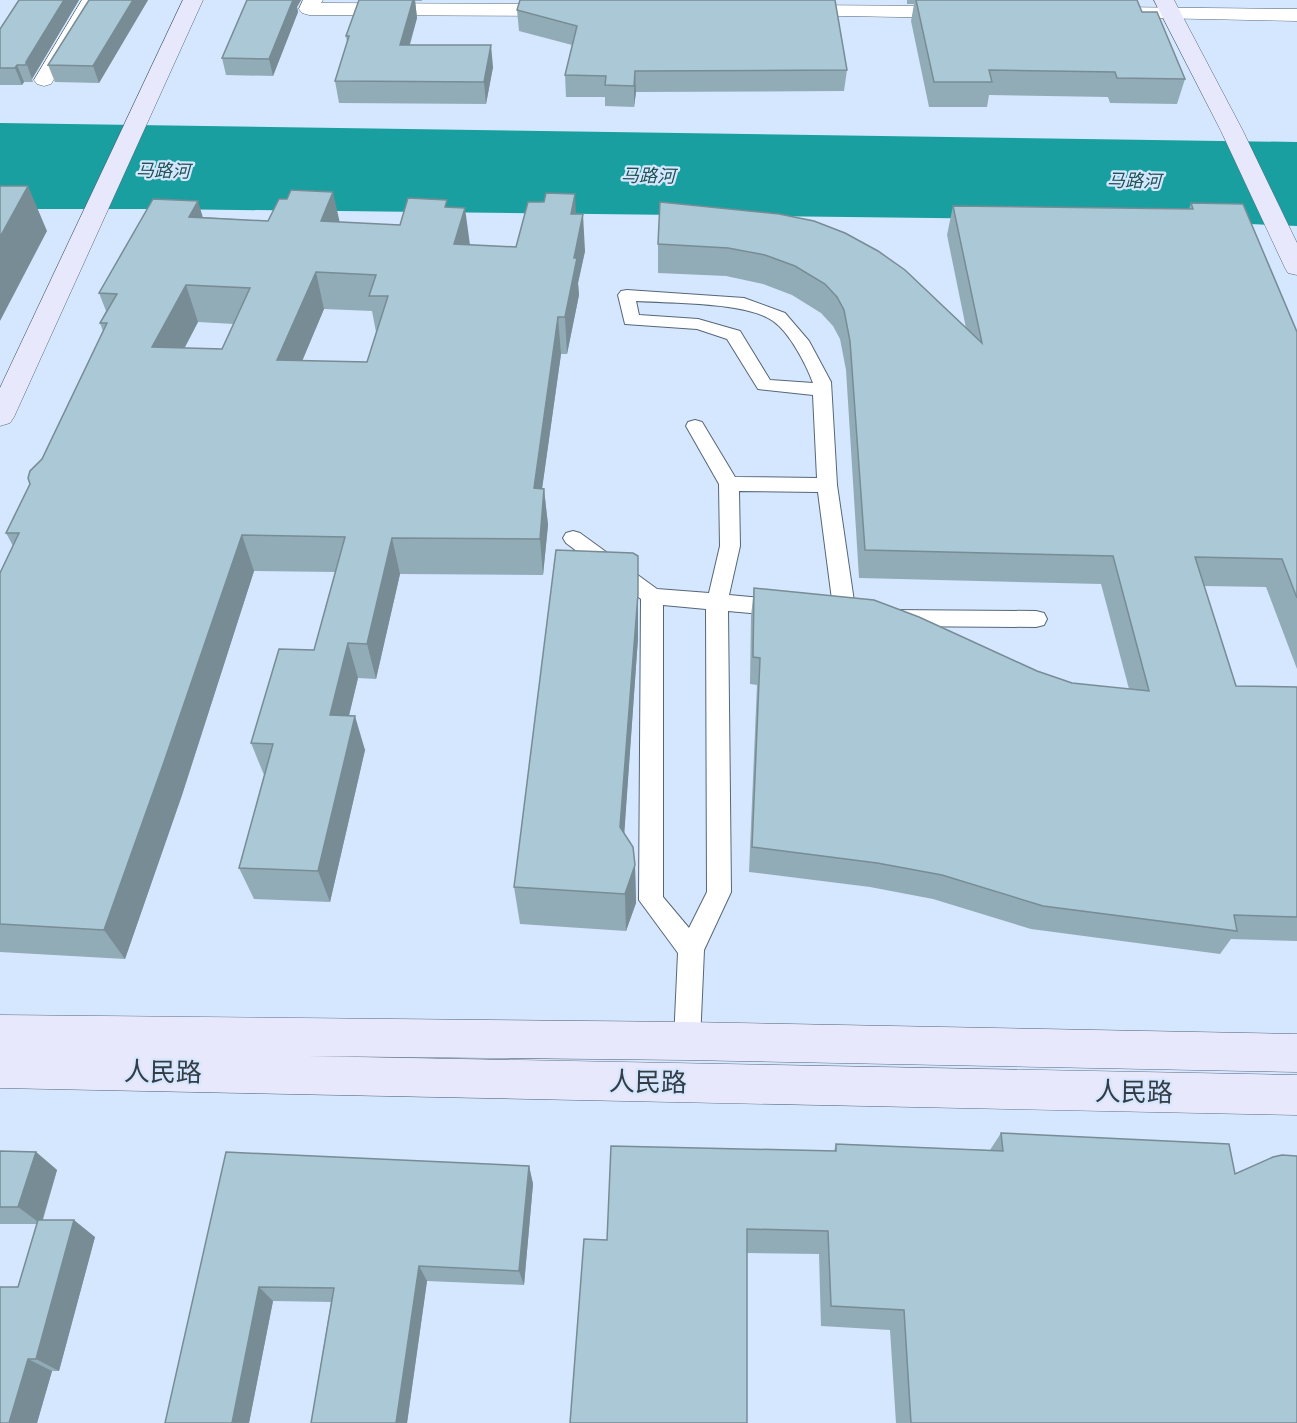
<svg xmlns="http://www.w3.org/2000/svg" width="1297" height="1423" viewBox="0 0 1297 1423" font-family="'Archivo Narrow','Noto Sans SC',sans-serif">
  <rect width="100%" height="100%" fill="#d5e7fe"/>
  <!-- water -->
  <path fill="#1a9fa0" d="M0,123L1297,142V226L1181,221L160,209H0Z"/>
  <g fill="none" stroke-linecap="round" stroke-linejoin="round">
    <!-- lane casing -->
    <g stroke="#566679" stroke-width="2">
      <path id="lane" d="M627,290L744,298L785,313L809,341L831,382L837,485L856,615L853,621L845,623L837,621L834,615L818,492L739,491L740,546L729,595L783,600L790,602L794,608L790,614L783,616L728,611L731,892L704,950L700,1041L696,1050L687,1054L678,1050L674,1041L678,953L639,900L641,599L566,543L563,538L566,533L573,531L580,533L657,589L709,593L720,546L719,484L686,426L688,422L695,420L702,422L735,477L817,478L813,395L758,389L727,339L697,329L625,324L618,295L621,291ZM636,301C670,303 747,302 773,321C790,333 806,364 813,383L770,380L740,331L698,319L639,315ZM663,605L706,609L707,892L689,928L663,897Z
        M890,610L1036,611L1044,613L1047,619L1044,625L1036,627L890,626L882,624L879,618L882,612Z"/>
    </g>
    <!-- street casing -->
    <g stroke="#566679" stroke-width="1">
      <path id="street" d="M82,0H102L51,84L44,86L37,84L34,80Z
        M303,0H323L321,3L563,4L570,6L573,10L570,14L563,16L309,15L302,13L299,9Z
        M792,5L956,6L963,8L966,12L963,16L956,18L785,15L782,11L785,7Z
        M1113,7L1297,9V21L1106,17L1103,13L1106,9Z"/>
    </g>
    <!-- secondary casing -->
    <g stroke="#566679" stroke-width="1">
      <path id="secondary" d="M183,0H203L14,417L10,423L0,426V388Z
        M1154,0H1174L1243,131L1297,243V275L1288,273L1285,268L1221,131Z
        M0,1015L687,1022L1297,1034V1072L687,1060L306,1056L1297,1075V1115L0,1088Z"/>
    </g>
    <!-- lane -->
    <use href="#lane" fill="#fff" fill-rule="evenodd"/>
    <!-- street -->
    <use href="#street" fill="#fff" fill-rule="evenodd"/>
    <!-- secondary -->
    <use href="#secondary" fill="#e8e8fc" fill-rule="evenodd"/>
  </g>
  <!-- wall -->
  <path fill="#92acb7" fill-rule="evenodd" d="M19,0H79L32,79L33,82H24L22,85H0V29Z
    M89,0H148L99,83L55,82L48,65Z
    M247,0H301L297,7L298,12L273,76L226,75L222,58Z
    M359,0H422V1H415L417,18L410,45L493,67L486,104L339,103L335,81L347,42L346,36Z
    M907,0H1137L1142,12L1185,79L1177,104L1110,103L1108,97L989,95L987,107H929L911,21L914,4H907Z
    M517,10L847,70L844,91L636,92L634,107L605,106V97H566L565,75L572,45L519,31Z
    M660,202L966,328L947,235L953,206L1189,209L1191,203L1297,332V669L1266,587L1204,586L1236,686L1297,687V941L1231,939L1220,954L1031,929L933,899L870,887L749,872L757,685L750,684L751,616L754,588L1037,671L1072,683L1129,689L1101,584L859,578L846,370L840,339L833,326L821,313L792,295L763,284L726,276L658,273V244Z
    M448,208L470,245L516,247L576,214L585,251L578,283L579,295L567,354H561L542,488L544,489L548,525L543,575L400,574L376,679L358,678L349,716L365,750L330,902L254,899L239,868L264,775L251,743L314,650L335,572L254,571L182,795L125,959L0,952V573L13,546L6,533L103,331L100,323L106,311L99,293L203,217L268,221L339,222L400,225ZM324,309L372,311L376,332L367,362L302,361ZM198,322L234,324L222,349L184,348Z
    M638,556V638L624,833L635,865L636,903L626,931L520,924L514,887Z
    M1001,1133L1235,1174L1297,1423H896L890,1330L821,1326L819,1254L747,1253L607,1240L834,1151L836,1144L990,1150Z
    M0,1151L36,1152L57,1170L43,1220L95,1237L59,1371H52L37,1423H0L18,1287L37,1224H0Z
    M226,1152L529,1166L533,1184L524,1285L427,1281L407,1423H311L331,1302L273,1301L249,1423Z"/>
  <!-- shaded-wall -->
  <path fill="#778c95" d="M64,0H79L32,79L33,82L26,62Z
    M133,0H148L99,83L93,66Z
    M293,0H301L297,7L298,12L273,76L269,59Z
    M413,0H415L417,18L403,67L400,45Z
    M491,45L493,67L486,104L484,82Z
    M17,65L24,82L22,85L15,68Z
    M635,71L636,92L634,107V86Z
    M28,186L47,231L0,321V237Z
    M333,192L341,228L321,221Z
    M575,194L577,231L571,214Z
    M198,201L209,238L189,217Z
    M465,208L470,245L454,244Z
    M583,214L585,251L578,283L579,295L567,354L565,317L574,258Z
    M316,272L324,309L287,397L277,360Z
    M186,285L198,322L166,384L152,347Z
    M558,317L561,354L537,525L534,488Z
    M544,489L548,525L543,575L540,539Z
    M242,535L254,571L182,795L125,959L104,930Z
    M392,538L400,574L376,679L367,644Z
    M638,556V638L622,866L620,827Z
    M348,643L358,678L341,748L330,715Z
    M355,716L365,750L330,902L318,871Z
    M635,865L636,903L626,931L625,894Z
    M36,1152L57,1170L41,1224L18,1207Z
    M529,1166L533,1184L524,1285L519,1271Z
    M74,1220L95,1237L59,1371L36,1359Z
    M419,1266L427,1281L407,1423H396Z
    M259,1287L273,1301L249,1423H232Z
    M28,1359L52,1371L37,1423H9Z"/>
  <!-- building -->
  <path fill="#aac8d5" stroke="#778c95" stroke-width="1.5" fill-rule="evenodd" d="M19,0H64L26,62V65H17L15,68H0V29Z
    M89,0H133L93,66L48,65Z
    M247,0H293L269,59L222,58Z
    M359,0H413L400,45H491L484,82L335,81L349,36H346Z
    M520,0H835L847,70L635,71L634,86L605,85L606,76L565,75L577,26L517,10Z
    M916,0H1137L1142,12H1157L1185,79L1117,78L1115,72L989,70L992,82H934Z
    M0,186H28L0,237Z
    M291,190L333,192L321,221L400,225L408,198L447,200L445,207L465,208L454,244L516,247L528,202H544L546,193L575,194L571,214H583L574,258H577L565,317H558L534,488L544,489L540,539L392,538L367,644L348,643L330,715L355,716L318,871L239,868L273,744L251,743L279,649L314,650L345,537L242,535L164,762L104,930L0,924V573L19,533H6L30,484L28,478L30,471L42,459L107,323H100L117,294L99,293L153,199L198,201L189,217L268,221L279,199H287ZM316,272L376,275L369,296H388L367,362L277,360ZM186,285L250,288L222,349L152,347Z
    M660,202L779,214L814,221L845,233L878,251L905,270L982,343L953,206L1193,209L1191,203L1243,204L1297,332V598L1282,559L1195,557L1236,686L1297,687V917L1234,915L1237,931L1043,906L942,875L877,863L752,847L760,658L753,657L754,588L874,600L919,617L1037,671L1072,683L1149,691L1113,556L865,550L850,341L844,310L837,297L825,284L795,266L765,255L728,248L658,244Z
    M556,550L633,553L638,556V594L620,827L633,847L635,865L625,894L514,887Z
    M1001,1133L1229,1144L1235,1174L1273,1157L1282,1155L1297,1156V1423H911L904,1310L831,1306L828,1231L747,1229V1423H570L584,1239L607,1240L611,1146L836,1151V1144L1003,1151Z
    M0,1151L36,1152L18,1207H0Z
    M226,1152L529,1166L519,1271L419,1266L396,1423H311L334,1288L259,1287L232,1423H165Z
    M38,1220H74L36,1359H28L9,1423H0V1287H18Z"/>
  <g text-anchor="middle" stroke-width="4.5" stroke-linejoin="round" paint-order="stroke">
    <!-- far-water labels -->
    <g font-size="18" font-style="italic" fill="#1f5252" stroke="#d5e7fe">
      <text transform="translate(163 171) rotate(1)" y="6">马路河</text>
      <text transform="translate(648 176) rotate(1)" y="6">马路河</text>
      <text transform="translate(1134 181) rotate(1)" y="6">马路河</text>
    </g>
    <!-- near-street labels -->
    <g font-size="26" fill="#353c45" stroke="#d5e7fe">
      <text transform="translate(163 1072) rotate(1)" y="9">人民路</text>
      <text transform="translate(648 1082) rotate(1)" y="9">人民路</text>
      <text transform="translate(1134 1092) rotate(1)" y="9">人民路</text>
    </g>
  </g>
</svg>
